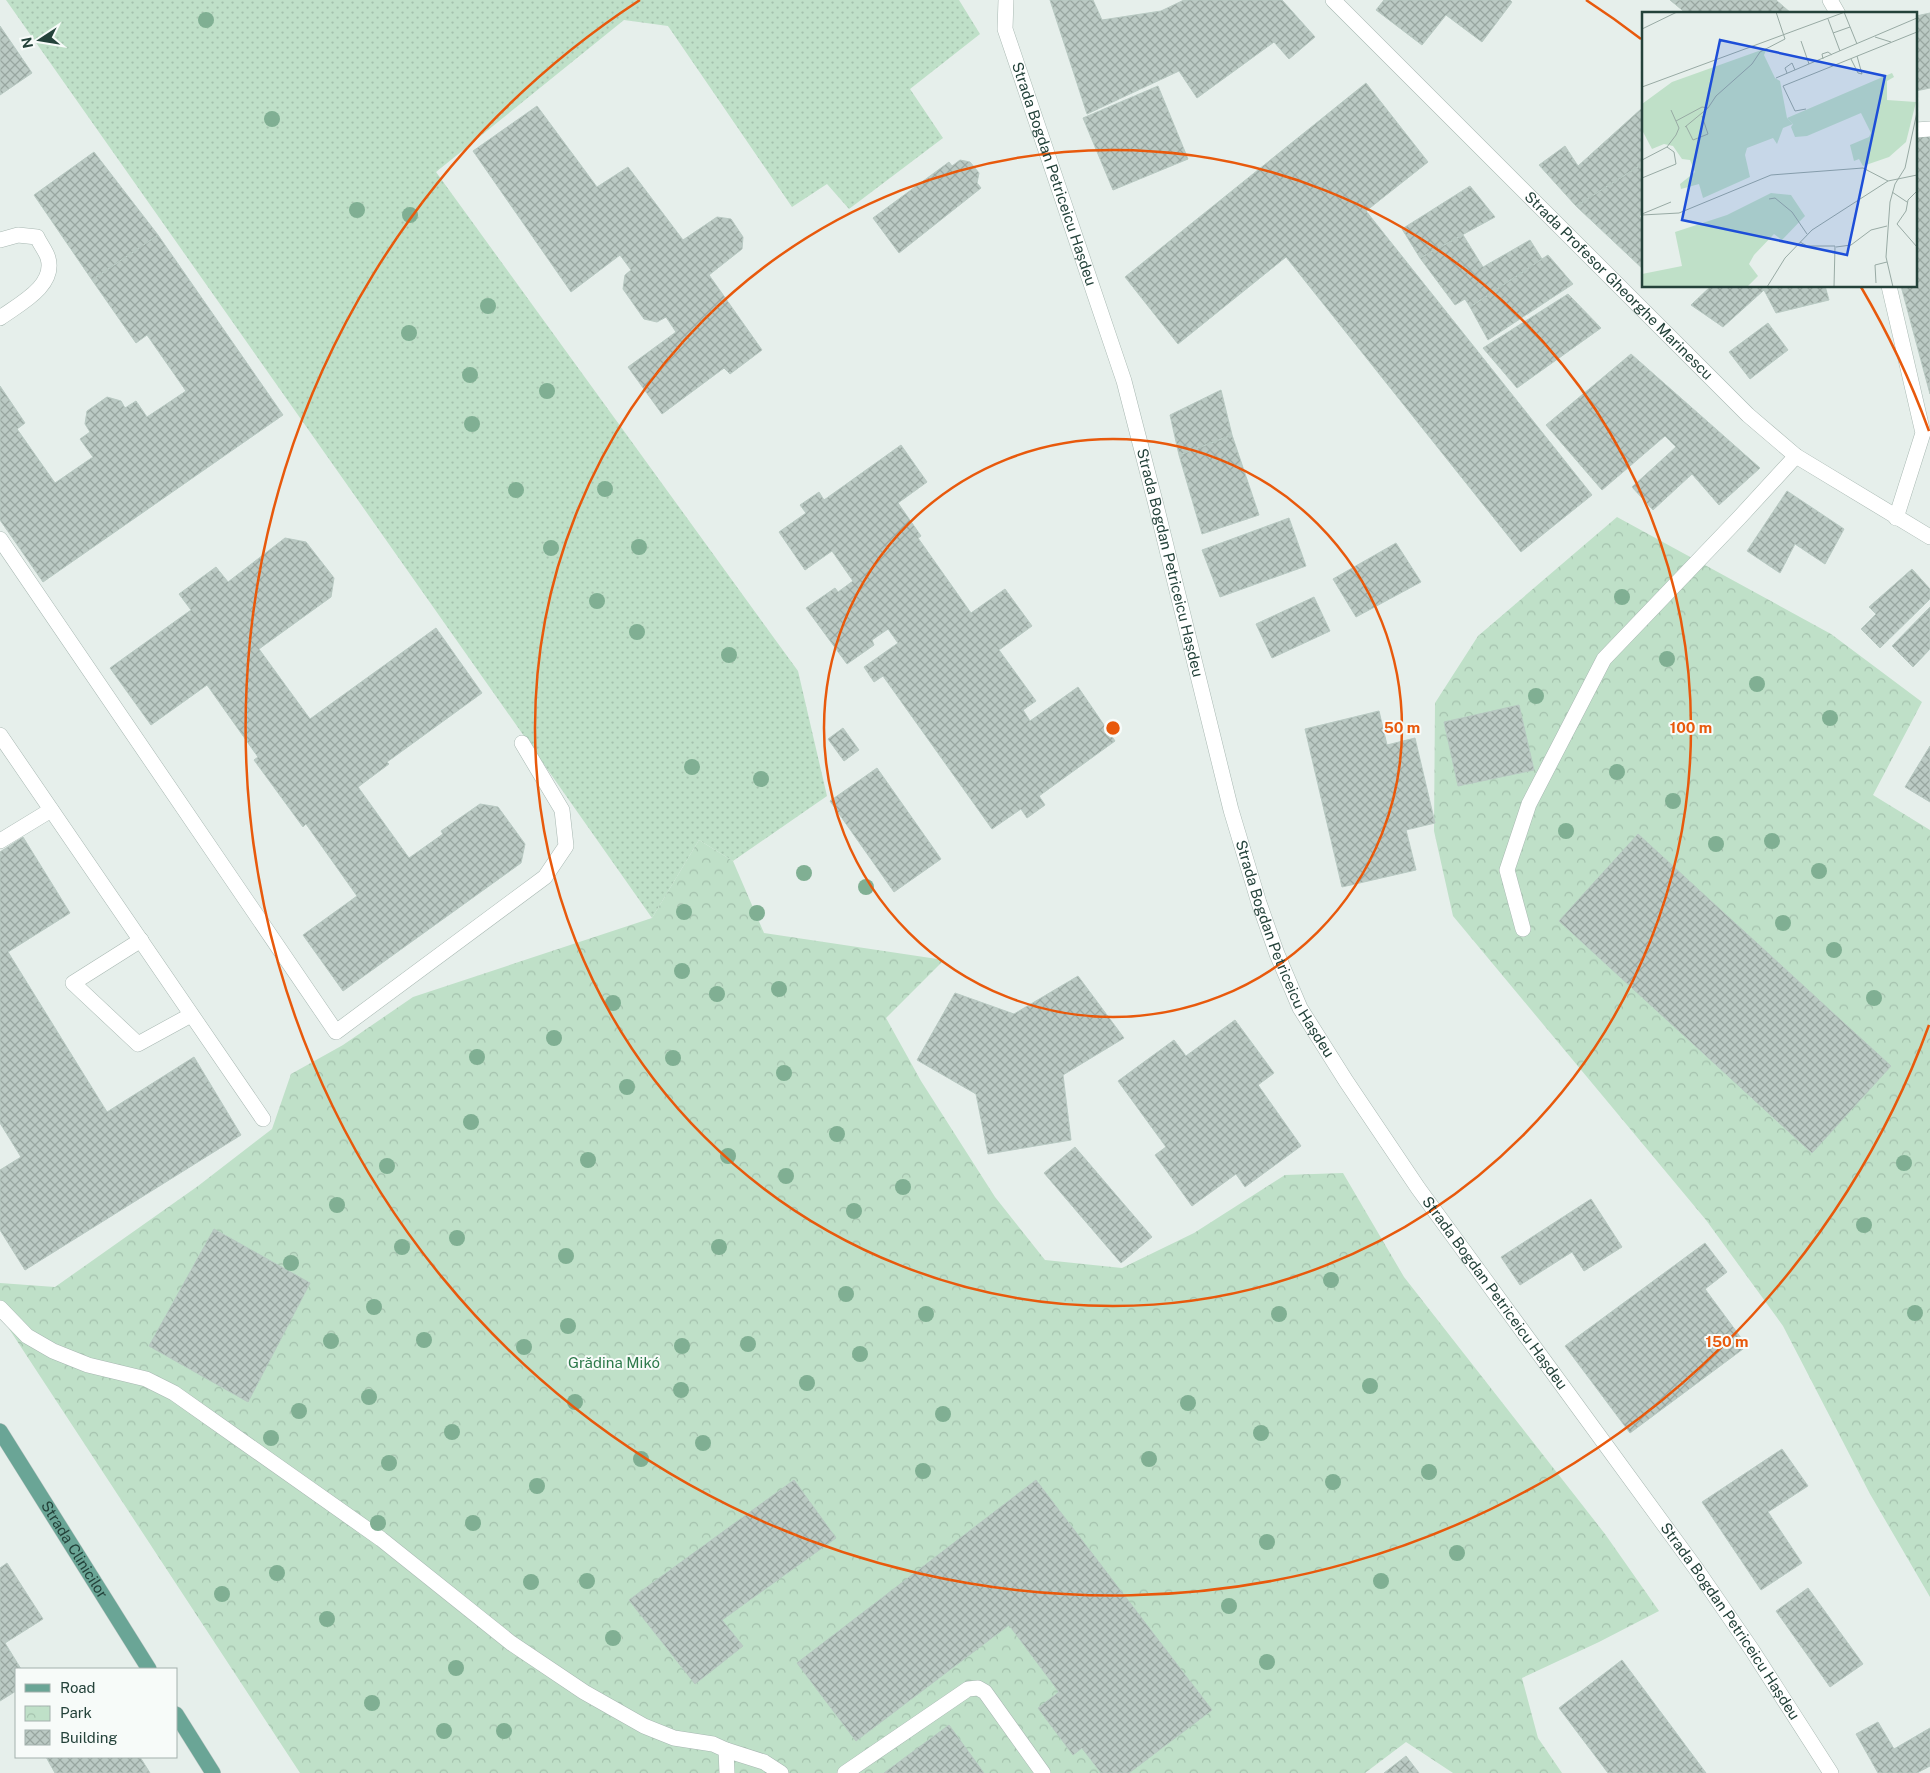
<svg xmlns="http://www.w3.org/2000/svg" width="1930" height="1773" viewBox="0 0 1930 1773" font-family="'Public Sans',sans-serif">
  <defs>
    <pattern id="grass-dots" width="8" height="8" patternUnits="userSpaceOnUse" patternTransform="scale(1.25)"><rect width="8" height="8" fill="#bfe0c8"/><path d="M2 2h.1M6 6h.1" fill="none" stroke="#a4c1ad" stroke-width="1.8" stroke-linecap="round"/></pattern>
    <pattern id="park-crowns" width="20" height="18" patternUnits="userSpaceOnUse" patternTransform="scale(1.25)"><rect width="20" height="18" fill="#bfe0c8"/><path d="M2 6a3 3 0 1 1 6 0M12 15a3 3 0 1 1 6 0" fill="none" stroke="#a4c1ad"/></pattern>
    <pattern id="building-cross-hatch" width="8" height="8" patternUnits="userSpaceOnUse" patternTransform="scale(1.25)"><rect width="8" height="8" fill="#bbcac4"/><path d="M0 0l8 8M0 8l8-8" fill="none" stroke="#98a6a0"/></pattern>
  </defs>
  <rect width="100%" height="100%" fill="#e6efeb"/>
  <!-- grass -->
  <path fill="url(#grass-dots)" d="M6,0H959L980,34L910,89L943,138L849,209L827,184L792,207L668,26L624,20L436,172L798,671L827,796L733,861L699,840L652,918Z"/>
  <!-- park -->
  <path fill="url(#park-crowns)" d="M1617,517L1831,634L1922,702L1873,795L1930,830V1597L1870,1494L1783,1326L1706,1220L1453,916L1434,831L1435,703L1478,636Z
    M699,840L733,861L764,933L944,960L886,1018L921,1081L995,1197L1045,1260L1122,1268L1194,1233L1285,1175L1343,1173L1404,1277L1605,1534L1659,1611L1599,1642L1522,1678L1538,1738L1562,1773H1453L1406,1742L1365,1773H300L0,1315V1283L55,1287L198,1186L272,1129L291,1074L343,1045L413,997L652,918Z"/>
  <!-- building -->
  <path fill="url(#building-cross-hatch)" stroke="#b8c9c2" d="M1050,0H1093L1102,20L1161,11L1184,0H1282L1315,37L1289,59L1274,42L1197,98L1179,71L1087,114Z
    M1384,0H1510L1512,2L1482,42L1446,15L1422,45L1376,10Z
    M1670,0H1776L1792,14H1687Z
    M1930,13V88L1916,91V16Z
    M0,26L32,73L0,95Z
    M1366,83L1428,162L1366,211L1592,495L1521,552L1286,257L1178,344L1125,277Z
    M1158,86L1188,159L1113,190L1083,118Z
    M537,106L597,187L628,167L683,240L717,217L731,219L743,237L742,249L709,275L762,350L730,374L724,368L662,414L628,367L676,332L666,317L657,322L644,319L623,289L625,275L631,270L620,255L571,292L473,151Z
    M1641,109L1644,112V163L1576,206L1539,165L1565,146L1578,166Z
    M1930,133V394L1901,286H1916V138Z
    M94,152L158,235L92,280L34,195Z
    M960,160L970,162L979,173L977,183L981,188L899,253L873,218L949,162L952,166Z
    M1644,163V213L1639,216L1644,222V270L1576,206Z
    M1470,186L1495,217L1420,258L1402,229Z
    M158,235L283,415L43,582L0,520V386L25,423L17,429L55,483L93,457L80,439L90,432L85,424L87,411L107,397L121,401L125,408L136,401L147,417L186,391L147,335L136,343L92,280Z
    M1463,235L1483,267L1530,240L1542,259L1470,307L1465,299L1455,305L1420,258Z
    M1548,255L1573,284L1488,340L1470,307Z
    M1711,286H1825L1829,300L1776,313L1764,290L1723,327L1691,305Z
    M1568,294L1601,328L1517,388L1483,348Z
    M1768,323L1788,350L1750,379L1729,352Z
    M1631,354L1760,468L1719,505L1692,474L1653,510L1632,487L1676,447L1665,436L1602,490L1546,425Z
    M1221,390L1232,435L1179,455L1170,415Z
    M1232,435L1259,515L1202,534L1179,455Z
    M901,445L927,482L898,503L921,536L918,538L971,613L1005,589L1032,626L999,650L1036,701L1023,710L1030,721L1078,687L1115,741L1039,796L1045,805L1027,818L1021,809L992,829L883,676L874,682L864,667L898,643L888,629L872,640L874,645L847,664L806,608L835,588L838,592L853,581L832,551L805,570L779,532L806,513L800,505L819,492L824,500Z
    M1787,491L1844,529L1825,564L1795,544L1780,573L1747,551Z
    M1289,518L1306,566L1220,597L1202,550Z
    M285,538L306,542L334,578L331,597L259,649L310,719L436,628L482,693L387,762L389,764L358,787L409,858L443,834L441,831L480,804L498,807L525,844L521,863L343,991L303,935L357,896L306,824L303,827L254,760L258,757L207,685L151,725L110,668L191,610L179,594L216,567L228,582Z
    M1396,543L1421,582L1356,617L1333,579Z
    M1912,569L1930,589V599L1880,648L1861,629L1876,614L1869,607Z
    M1314,597L1330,631L1272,658L1256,624Z
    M1930,607V649L1913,667L1892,646Z
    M1519,705L1534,770L1458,786L1444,722Z
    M1379,711L1387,745L1415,738L1435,823L1406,830L1416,870L1342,887L1305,729Z
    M843,728L859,750L844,761L828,739Z
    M1930,746V802L1905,787Z
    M877,768L941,859L894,892L830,801Z
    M1638,834L1891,1066L1812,1153L1559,921Z
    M23,837L70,913L8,952L107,1112L194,1057L241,1135L25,1270L0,1230V1170L21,1157L0,1123V852Z
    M1078,976L1124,1038L1063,1075L1071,1140L988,1154L976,1094L917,1060L955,993L1014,1014Z
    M1235,1020L1274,1073L1258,1085L1301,1146L1245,1187L1236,1174L1192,1206L1155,1155L1166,1147L1118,1081L1174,1040L1186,1056Z
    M1075,1147L1152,1237L1121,1263L1044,1173Z
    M1591,1199L1622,1247L1584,1271L1572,1252L1520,1285L1501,1257Z
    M214,1229L310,1283L248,1402L149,1346Z
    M1705,1243L1727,1272L1705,1289L1747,1346L1630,1433L1565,1346Z
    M1782,1449L1808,1486L1768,1512L1802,1563L1761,1590L1702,1502Z
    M794,1480L836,1538L722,1620L743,1646L695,1684L629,1600Z
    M1036,1480L1212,1710L1129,1773H1101L1082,1748L1073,1755L1038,1708L1059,1692L1009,1625L856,1741L797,1663Z
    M7,1563L43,1619L5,1643L21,1669H16V1691L0,1701V1568Z
    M1808,1588L1863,1664L1830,1687L1776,1611Z
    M1622,1660L1706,1773H1608L1559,1708Z
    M1878,1722L1894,1749L1930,1728V1766L1917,1773H1878L1856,1734Z
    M949,1725L984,1773H884Z
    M1406,1756L1419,1773H1384Z
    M46,1757H140L150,1773H55Z"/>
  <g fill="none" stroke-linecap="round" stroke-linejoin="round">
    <!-- minor casing -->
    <g stroke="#a8b8b2" stroke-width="16">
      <g id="minor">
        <path id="s1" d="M1006,0L1005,29L1124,381L1156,505L1231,810L1259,903L1277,954L1300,1008L1346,1081L1418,1188L1697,1570L1752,1650L1831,1773"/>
        <path id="s2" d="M1333,0L1748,415L1796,456L1930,537"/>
        <path d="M1830,0L1838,14"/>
        <path d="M1916,130L1930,129"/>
        <path d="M0,240L18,235L37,237C40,244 46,251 48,258C56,286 19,304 0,318"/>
        <path d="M1889,286L1923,433L1896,518"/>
        <path d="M0,539L336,1032L545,877L566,846L562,810L522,743"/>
        <path d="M0,735L263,1119"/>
        <path d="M0,841L51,810"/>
        <path d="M1523,929L1507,870L1529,804L1604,659L1739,518L1796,456"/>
        <path d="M141,940L73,983L138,1044L191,1015"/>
        <path d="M0,1308L27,1336L53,1351L88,1365L146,1379L174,1393L381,1539L511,1643L584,1692L644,1726L674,1738L713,1744L726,1750L727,1773"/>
        <path d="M726,1750L764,1762L781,1773"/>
        <path d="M845,1773L968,1689L978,1688L985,1692L1043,1773"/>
      </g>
    </g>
    <!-- major casing -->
    <g stroke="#c2cac8" stroke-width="16">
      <g id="major">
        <path id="s3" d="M0,1431L149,1669"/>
        <path d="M176,1714L213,1773"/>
      </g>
    </g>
    <!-- minor -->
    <use href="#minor" stroke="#fff" stroke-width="15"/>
    <!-- major -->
    <use href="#major" stroke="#6aa596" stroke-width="15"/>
  </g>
  <!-- trees -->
  <g fill="#80af93">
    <circle cx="206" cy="20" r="8"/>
    <circle cx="272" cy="119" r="8"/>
    <circle cx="357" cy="210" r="8"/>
    <circle cx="410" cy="215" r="8"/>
    <circle cx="488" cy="306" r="8"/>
    <circle cx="409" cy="333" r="8"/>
    <circle cx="470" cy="375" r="8"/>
    <circle cx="547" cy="391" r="8"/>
    <circle cx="472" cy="424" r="8"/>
    <circle cx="605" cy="489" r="8"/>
    <circle cx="516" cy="490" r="8"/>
    <circle cx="639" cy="547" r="8"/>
    <circle cx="551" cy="548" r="8"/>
    <circle cx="1622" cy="597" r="8"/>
    <circle cx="597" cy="601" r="8"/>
    <circle cx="637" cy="632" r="8"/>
    <circle cx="729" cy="655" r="8"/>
    <circle cx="1667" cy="659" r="8"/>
    <circle cx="1757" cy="684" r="8"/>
    <circle cx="1536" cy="696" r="8"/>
    <circle cx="1830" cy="718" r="8"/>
    <circle cx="692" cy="767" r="8"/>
    <circle cx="1617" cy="772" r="8"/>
    <circle cx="761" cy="779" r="8"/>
    <circle cx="1673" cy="801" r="8"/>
    <circle cx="1566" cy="831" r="8"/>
    <circle cx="1772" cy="841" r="8"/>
    <circle cx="1716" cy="844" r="8"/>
    <circle cx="1819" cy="871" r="8"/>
    <circle cx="804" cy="873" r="8"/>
    <circle cx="866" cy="887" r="8"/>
    <circle cx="684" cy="912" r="8"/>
    <circle cx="757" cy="913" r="8"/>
    <circle cx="1783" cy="923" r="8"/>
    <circle cx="1834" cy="950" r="8"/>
    <circle cx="682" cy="971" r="8"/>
    <circle cx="779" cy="989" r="8"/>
    <circle cx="717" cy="994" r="8"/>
    <circle cx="1874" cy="998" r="8"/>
    <circle cx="613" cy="1003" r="8"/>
    <circle cx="554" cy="1038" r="8"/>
    <circle cx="477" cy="1057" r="8"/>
    <circle cx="673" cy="1058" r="8"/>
    <circle cx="784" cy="1073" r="8"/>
    <circle cx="627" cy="1087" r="8"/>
    <circle cx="471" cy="1122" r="8"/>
    <circle cx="837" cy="1134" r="8"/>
    <circle cx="728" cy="1156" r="8"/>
    <circle cx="588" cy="1160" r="8"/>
    <circle cx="1904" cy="1163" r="8"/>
    <circle cx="387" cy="1166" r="8"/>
    <circle cx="786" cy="1176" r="8"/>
    <circle cx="903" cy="1187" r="8"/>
    <circle cx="337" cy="1205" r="8"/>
    <circle cx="854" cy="1211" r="8"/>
    <circle cx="1864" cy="1225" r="8"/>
    <circle cx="457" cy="1238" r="8"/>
    <circle cx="402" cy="1247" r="8"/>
    <circle cx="719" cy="1247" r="8"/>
    <circle cx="566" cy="1256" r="8"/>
    <circle cx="291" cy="1263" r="8"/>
    <circle cx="1331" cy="1280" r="8"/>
    <circle cx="846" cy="1294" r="8"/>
    <circle cx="374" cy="1307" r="8"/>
    <circle cx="1915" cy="1313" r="8"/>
    <circle cx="926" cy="1314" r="8"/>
    <circle cx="1279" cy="1314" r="8"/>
    <circle cx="568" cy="1326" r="8"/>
    <circle cx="424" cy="1340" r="8"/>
    <circle cx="331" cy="1341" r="8"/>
    <circle cx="748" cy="1344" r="8"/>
    <circle cx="682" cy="1346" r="8"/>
    <circle cx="524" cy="1347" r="8"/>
    <circle cx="860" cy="1354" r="8"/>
    <circle cx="807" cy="1383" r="8"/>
    <circle cx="1370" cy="1386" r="8"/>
    <circle cx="681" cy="1390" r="8"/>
    <circle cx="369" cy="1397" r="8"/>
    <circle cx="575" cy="1402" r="8"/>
    <circle cx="1188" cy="1403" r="8"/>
    <circle cx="299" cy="1411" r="8"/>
    <circle cx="943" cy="1414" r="8"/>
    <circle cx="452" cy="1432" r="8"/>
    <circle cx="1261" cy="1433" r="8"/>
    <circle cx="271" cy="1438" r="8"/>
    <circle cx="703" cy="1443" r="8"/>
    <circle cx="641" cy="1459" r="8"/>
    <circle cx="1149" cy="1459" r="8"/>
    <circle cx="389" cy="1463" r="8"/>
    <circle cx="923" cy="1471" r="8"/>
    <circle cx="1429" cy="1472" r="8"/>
    <circle cx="1333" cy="1482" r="8"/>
    <circle cx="537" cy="1486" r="8"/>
    <circle cx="378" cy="1523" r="8"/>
    <circle cx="473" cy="1523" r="8"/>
    <circle cx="1267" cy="1542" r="8"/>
    <circle cx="1457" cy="1553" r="8"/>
    <circle cx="277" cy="1573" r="8"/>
    <circle cx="587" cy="1581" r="8"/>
    <circle cx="1381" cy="1581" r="8"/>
    <circle cx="531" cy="1582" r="8"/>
    <circle cx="222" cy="1594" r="8"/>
    <circle cx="1229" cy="1606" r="8"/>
    <circle cx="327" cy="1619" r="8"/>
    <circle cx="613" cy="1638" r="8"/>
    <circle cx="1267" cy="1662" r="8"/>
    <circle cx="456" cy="1668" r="8"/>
    <circle cx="372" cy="1703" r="8"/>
    <circle cx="444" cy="1731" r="8"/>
    <circle cx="504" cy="1731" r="8"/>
  </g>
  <!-- distance rings -->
  <g fill="none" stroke="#e8590c" stroke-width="2.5">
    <circle cx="1113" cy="728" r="289"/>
    <circle cx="1113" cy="728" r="578"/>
    <path d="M1929 1025A868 868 0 1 1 640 0M1586 0A868 868 0 0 1 1641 39M1861 287A868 868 0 0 1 1929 431"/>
  </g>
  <g text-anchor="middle" stroke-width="4" stroke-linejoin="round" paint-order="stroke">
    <!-- street labels -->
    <g font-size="15" fill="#24423a" stroke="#f7fbf9">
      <text dy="5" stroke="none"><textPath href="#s1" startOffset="182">Strada Bogdan Petriceicu Hașdeu</textPath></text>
      <text dy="5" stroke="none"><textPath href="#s2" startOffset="404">Strada Profesor Gheorghe Marinescu</textPath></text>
      <text dy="5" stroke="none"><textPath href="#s1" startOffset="588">Strada Bogdan Petriceicu Hașdeu</textPath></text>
      <text dy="5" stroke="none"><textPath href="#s1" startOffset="992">Strada Bogdan Petriceicu Hașdeu</textPath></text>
      <text dy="5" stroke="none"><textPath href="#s1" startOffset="1398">Strada Bogdan Petriceicu Hașdeu</textPath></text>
      <text dy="5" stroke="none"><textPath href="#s3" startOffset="140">Strada Clinicilor</textPath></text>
      <text dy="5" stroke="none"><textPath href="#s1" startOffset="1802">Strada Bogdan Petriceicu Hașdeu</textPath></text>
    </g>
    <!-- park labels -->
    <g font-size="15" fill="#2d7a4b" stroke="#f7fbf9">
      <text x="614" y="1368">Grădina Mikó</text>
    </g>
  </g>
  <!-- overview -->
  <g transform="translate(1642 12)">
    <rect width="275" height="275" fill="#e6efeb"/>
    <path d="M250,61L252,65L245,69V88L274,90L264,130L247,145L221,154L217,147L212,149L208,133L227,125L229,121L219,101L165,124L153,125L149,115L151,112L145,106Z" fill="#bfe0c8"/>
    <path d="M125,36L122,43L133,66L138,69L145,106L151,112L141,116L135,132L131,126L105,136L103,143L108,165L61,186L57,172L39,177L38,172L53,160L48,148L40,147L31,134L22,132L10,137L0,118V92L30,70ZM129,181L149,183L163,204L140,228L132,222L112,243L107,252L116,264L105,275H0V262L40,254L33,220L85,203Z" fill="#bfe0c8"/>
    <path fill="none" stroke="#98aaa4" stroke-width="1" d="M202,0L215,32M186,7L198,39M0,17L35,0M191,21L208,15M233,25L249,30M159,29L167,52M181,47L180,42L186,40L190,43M209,47L216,61L220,62L215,44M145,61L143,56L150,51L153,58M134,66L275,6M0,75L203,0M164,97L153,99L141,74L275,20M34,109L60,95L66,96L74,84L110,52L118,40L143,27L134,0M44,114L51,128L66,122L60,104M43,115L66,96M0,148L25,135L34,123L37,116L29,98M0,166L34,152L32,140L25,135M275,179L266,188L264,199L255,212L275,235M250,180L265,190M127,187L133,186L150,200L165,222M0,202L29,190M0,203L37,201L129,163L221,156L246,169M158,230L165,234H193L192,275M194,235L209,233L229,218L245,214M234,271L233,253L245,250M125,275L143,246L170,218L246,169L275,163M251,275L244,245L248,190L253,172L263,156L275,100"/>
    <path fill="#1d4ed8" fill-opacity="0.15" stroke="#1d4ed8" stroke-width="2.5" d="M78,28L243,64L205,243L40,208Z"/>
    <rect width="275" height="275" fill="none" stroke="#24423a" stroke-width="2.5"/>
  </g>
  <circle cx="1113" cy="728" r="8" fill="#e8590c" stroke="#f7fbf9" stroke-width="2.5"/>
  <g font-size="15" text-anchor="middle" font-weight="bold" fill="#e8590c" stroke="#f7fbf9" stroke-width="4" stroke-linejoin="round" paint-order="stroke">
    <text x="1402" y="733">50 m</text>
    <text x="1691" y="733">100 m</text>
    <text x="1727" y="1347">150 m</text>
  </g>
  <!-- legend -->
  <rect x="15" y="1668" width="162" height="90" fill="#f7fbf9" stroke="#a3b1ad"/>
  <rect x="25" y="1684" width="25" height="8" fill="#6aa596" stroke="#a3b1ad"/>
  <text x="60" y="1693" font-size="15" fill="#24423a">Road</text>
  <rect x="25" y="1706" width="25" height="15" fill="url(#park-crowns)" stroke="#a3b1ad"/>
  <text x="60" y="1718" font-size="15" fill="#24423a">Park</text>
  <rect x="25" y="1730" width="25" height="15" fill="url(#building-cross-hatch)" stroke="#a3b1ad"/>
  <text x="60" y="1743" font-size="15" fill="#24423a">Building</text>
  <!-- north arrow -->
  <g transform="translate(40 40) rotate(258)" stroke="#f7fbf9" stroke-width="4" paint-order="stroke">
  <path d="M0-4L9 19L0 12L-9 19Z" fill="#24423a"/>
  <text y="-8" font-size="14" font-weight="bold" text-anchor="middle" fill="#24423a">N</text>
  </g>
</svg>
